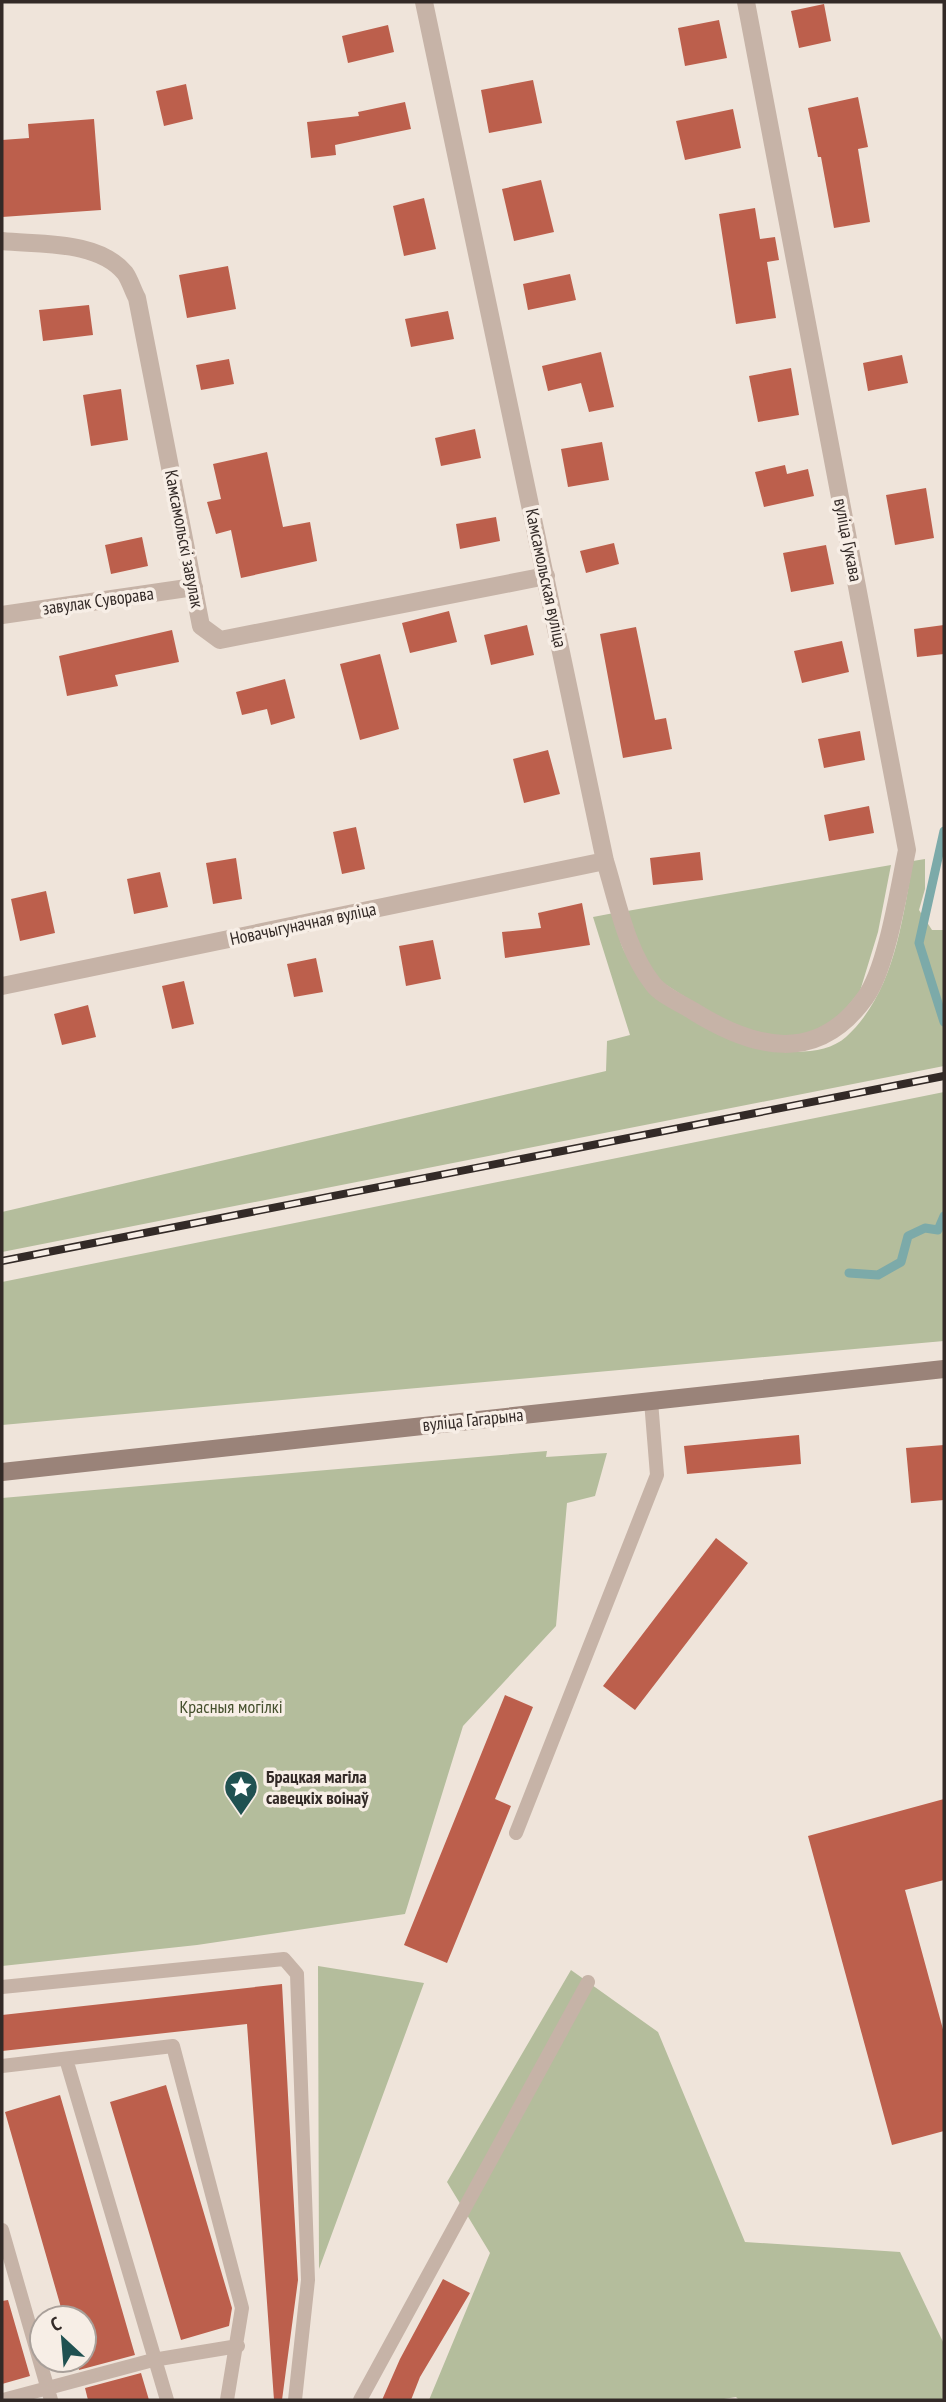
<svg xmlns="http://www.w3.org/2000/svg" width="946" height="2402" viewBox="0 0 946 2402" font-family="'PT Sans Narrow',sans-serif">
  <rect width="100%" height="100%" fill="#efe4da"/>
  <!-- green -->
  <path fill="#b4bd9c" d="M925,859V889L919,910L932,930H944V1066L2,1252V1212L606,1071L607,1041L630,1035L593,917L614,913C617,926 620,949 629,958C642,973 703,1026 719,1034C750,1050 817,1063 846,1037C894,993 902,922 913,861Z
    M891,865L878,932L860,991L835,1022L802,1036L766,1035L721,1020L660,981L641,953L627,911Z
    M944,1092V1341L2,1425V1282Z
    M547,1451L546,1457L607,1453L595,1496L567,1503L556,1626L463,1726L405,1914L197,1945L2,1966V1498Z
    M318,1966L424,1983L319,2269Z
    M571,1970L658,2032L745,2242L900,2252L944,2344V2400H739L736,2397L718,2400H429L490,2253L447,2182Z"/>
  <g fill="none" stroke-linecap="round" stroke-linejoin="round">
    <!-- stream -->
    <path stroke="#7caaa9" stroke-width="9" d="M944,831L919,943L944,1022
      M849,1273L878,1275L901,1262L908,1236L925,1228L938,1230L944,1216"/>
  </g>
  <!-- building -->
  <path fill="#bc5f4c" d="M824,4L831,41L799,48L791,11Z
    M719,20L727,58L685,66L678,28Z
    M388,25L394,52L348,63L342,36Z
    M533,80L542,123L489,133L481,90Z
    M186,84L193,119L164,126L156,91Z
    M858,97L868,147L858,149L870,222L834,228L821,157H818L808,108Z
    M405,102L411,129L335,145L336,155L311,158L307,122L359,116L358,112Z
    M733,109L741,148L685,160L676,121Z
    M94,119L101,210L2,217V140L29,138L28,124Z
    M541,180L554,232L514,241L502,189Z
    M424,198L436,249L404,256L393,206Z
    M755,208L760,239L775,237L779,260L767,262L776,318L736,324L719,214Z
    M228,266L236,309L187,318L179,275Z
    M570,274L576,300L528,310L523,284Z
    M89,305L93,335L43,341L39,310Z
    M448,311L454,339L411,347L405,319Z
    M601,352L614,407L589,412L581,383L548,391L542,366Z
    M902,355L908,383L868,391L863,363Z
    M229,359L234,384L201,390L196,365Z
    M791,368L799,415L758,422L749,376Z
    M121,389L128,440L91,446L83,395Z
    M475,429L481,458L441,466L435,438Z
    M602,442L609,480L568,487L561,449Z
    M267,452L283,527L310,522L317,561L241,578L231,530L216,534L207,502L221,499L213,464Z
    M785,465L787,474L808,469L814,496L764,507L755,472Z
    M926,488L934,538L895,545L886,495Z
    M496,517L500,541L460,549L456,524Z
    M142,537L148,566L111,574L105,545Z
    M614,543L619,564L586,573L580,551Z
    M826,545L834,584L791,592L783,553Z
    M449,611L457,642L410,653L402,623Z
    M527,625L534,655L491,665L484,635Z
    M944,625V654L917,657L914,629Z
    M636,627L655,720L666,718L672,749L623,758L600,634Z
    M172,630L179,662L115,675L118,686L67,696L59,656Z
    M842,641L849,672L802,683L794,651Z
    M380,654L399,729L360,740L340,664Z
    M285,679L295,718L271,725L267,709L242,715L236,692Z
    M860,731L865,760L824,768L818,739Z
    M548,750L560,794L524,803L513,759Z
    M869,806L874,833L829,841L824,815Z
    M356,827L365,869L342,874L333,832Z
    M700,852L703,880L653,885L650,858Z
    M236,858L242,899L213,904L206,863Z
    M160,872L168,907L134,914L127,879Z
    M46,891L55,933L20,941L11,899Z
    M582,903L590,945L505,958L502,932L541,928L538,913Z
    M433,940L441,979L406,986L399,946Z
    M316,958L323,992L294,997L287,964Z
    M184,981L194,1024L172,1029L162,986Z
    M88,1005L96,1037L62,1045L54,1014Z
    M799,1435L801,1464L687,1474L684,1446Z
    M944,1445V1500L911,1503L906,1448Z
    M716,1538L748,1563L635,1710L603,1686Z
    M505,1695L533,1707L495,1799L511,1806L447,1963L404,1945Z
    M944,1799V1880L905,1890L944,2033V2131L892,2145L808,1836Z
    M282,1984L298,2280L282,2400H274L247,2024L2,2051V2015Z
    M166,2085L232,2308L229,2326L181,2340L110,2102Z
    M60,2095L135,2355L79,2370L77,2360H84V2318H64L5,2112Z
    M443,2279L470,2293L420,2377L411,2400H382L400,2359Z
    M8,2300L30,2376L2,2384V2301Z
    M141,2373L149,2400H88L85,2388Z"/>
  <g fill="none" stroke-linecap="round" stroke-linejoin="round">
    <!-- service -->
    <path stroke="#c6b3a7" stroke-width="14" d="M516,1833L657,1475L651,1401
      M2,1987L284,1959L297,1974L308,2280L295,2400
      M66,2059L167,2400
      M2,2066L173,2046L242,2308L227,2400
      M2,2230L51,2400
      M3,2400L153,2360L238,2346
      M360,2400L588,1982"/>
    <!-- minor -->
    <path stroke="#c6b3a7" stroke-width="18" d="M424,2L605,861C618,903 626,950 653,984C662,996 681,1003 693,1011C754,1049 817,1065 865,998C887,968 899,888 907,850L746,2
      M2,241C40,245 98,240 125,273C130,280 133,291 137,298L201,626L220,640L546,576
      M2,615L194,587
      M2,986L605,861"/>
    <!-- secondary -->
    <path stroke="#9a8379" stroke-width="18" d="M2,1472L944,1369"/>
    <!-- rail casing -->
    <g stroke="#332a27" stroke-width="8">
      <path id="rail" d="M2,1261L944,1076"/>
    </g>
    <!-- rail -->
    <use href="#rail" stroke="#f7eee6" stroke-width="5" stroke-dasharray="16" stroke-linecap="butt"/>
  </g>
  <!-- icons -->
  <defs>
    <g id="sight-pin" transform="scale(1.75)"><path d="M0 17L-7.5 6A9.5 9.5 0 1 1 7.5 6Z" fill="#205151" stroke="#f7eee6"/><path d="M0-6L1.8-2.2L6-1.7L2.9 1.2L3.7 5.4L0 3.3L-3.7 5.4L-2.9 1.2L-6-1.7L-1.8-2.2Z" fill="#fff"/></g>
  </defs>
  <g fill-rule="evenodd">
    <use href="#sight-pin" x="241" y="1787"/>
  </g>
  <g text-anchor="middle" stroke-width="7" stroke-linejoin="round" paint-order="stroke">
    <!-- street labels -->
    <g font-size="18" fill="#332a27" stroke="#f7eee6">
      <text transform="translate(184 539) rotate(79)" y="6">Камсамольскі завулак</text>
      <text transform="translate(848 540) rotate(79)" y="6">вуліца Гукава</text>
      <text transform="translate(546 578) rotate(78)" y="6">Камсамольская вуліца</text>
      <text transform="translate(98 601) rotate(-8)" y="6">завулак Суворава</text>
      <text transform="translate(303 924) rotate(-12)" y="6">Новачыгуначная вуліца</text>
      <text transform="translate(473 1420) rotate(-6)" y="6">вуліца Гагарына</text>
    </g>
    <!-- park labels -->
    <g font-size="18" fill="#45502d" stroke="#f7eee6">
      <text x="231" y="1713">Красныя могілкі</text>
    </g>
    <!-- poi labels -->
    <g font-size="18" font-weight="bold" fill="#332a27" stroke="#f7eee6" text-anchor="start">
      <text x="266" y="1783">Брацкая магіла<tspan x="266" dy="21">савецкіх воінаў</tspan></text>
    </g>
  </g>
  <!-- border -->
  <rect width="946" height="2402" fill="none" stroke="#332a27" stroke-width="7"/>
  <!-- north arrow -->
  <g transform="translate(63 2339) rotate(334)"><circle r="33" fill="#f7eee6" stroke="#a9a09a" stroke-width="2"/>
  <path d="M0-5L12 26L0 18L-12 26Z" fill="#205151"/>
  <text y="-10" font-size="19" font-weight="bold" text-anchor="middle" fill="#332a27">С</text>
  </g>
</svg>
